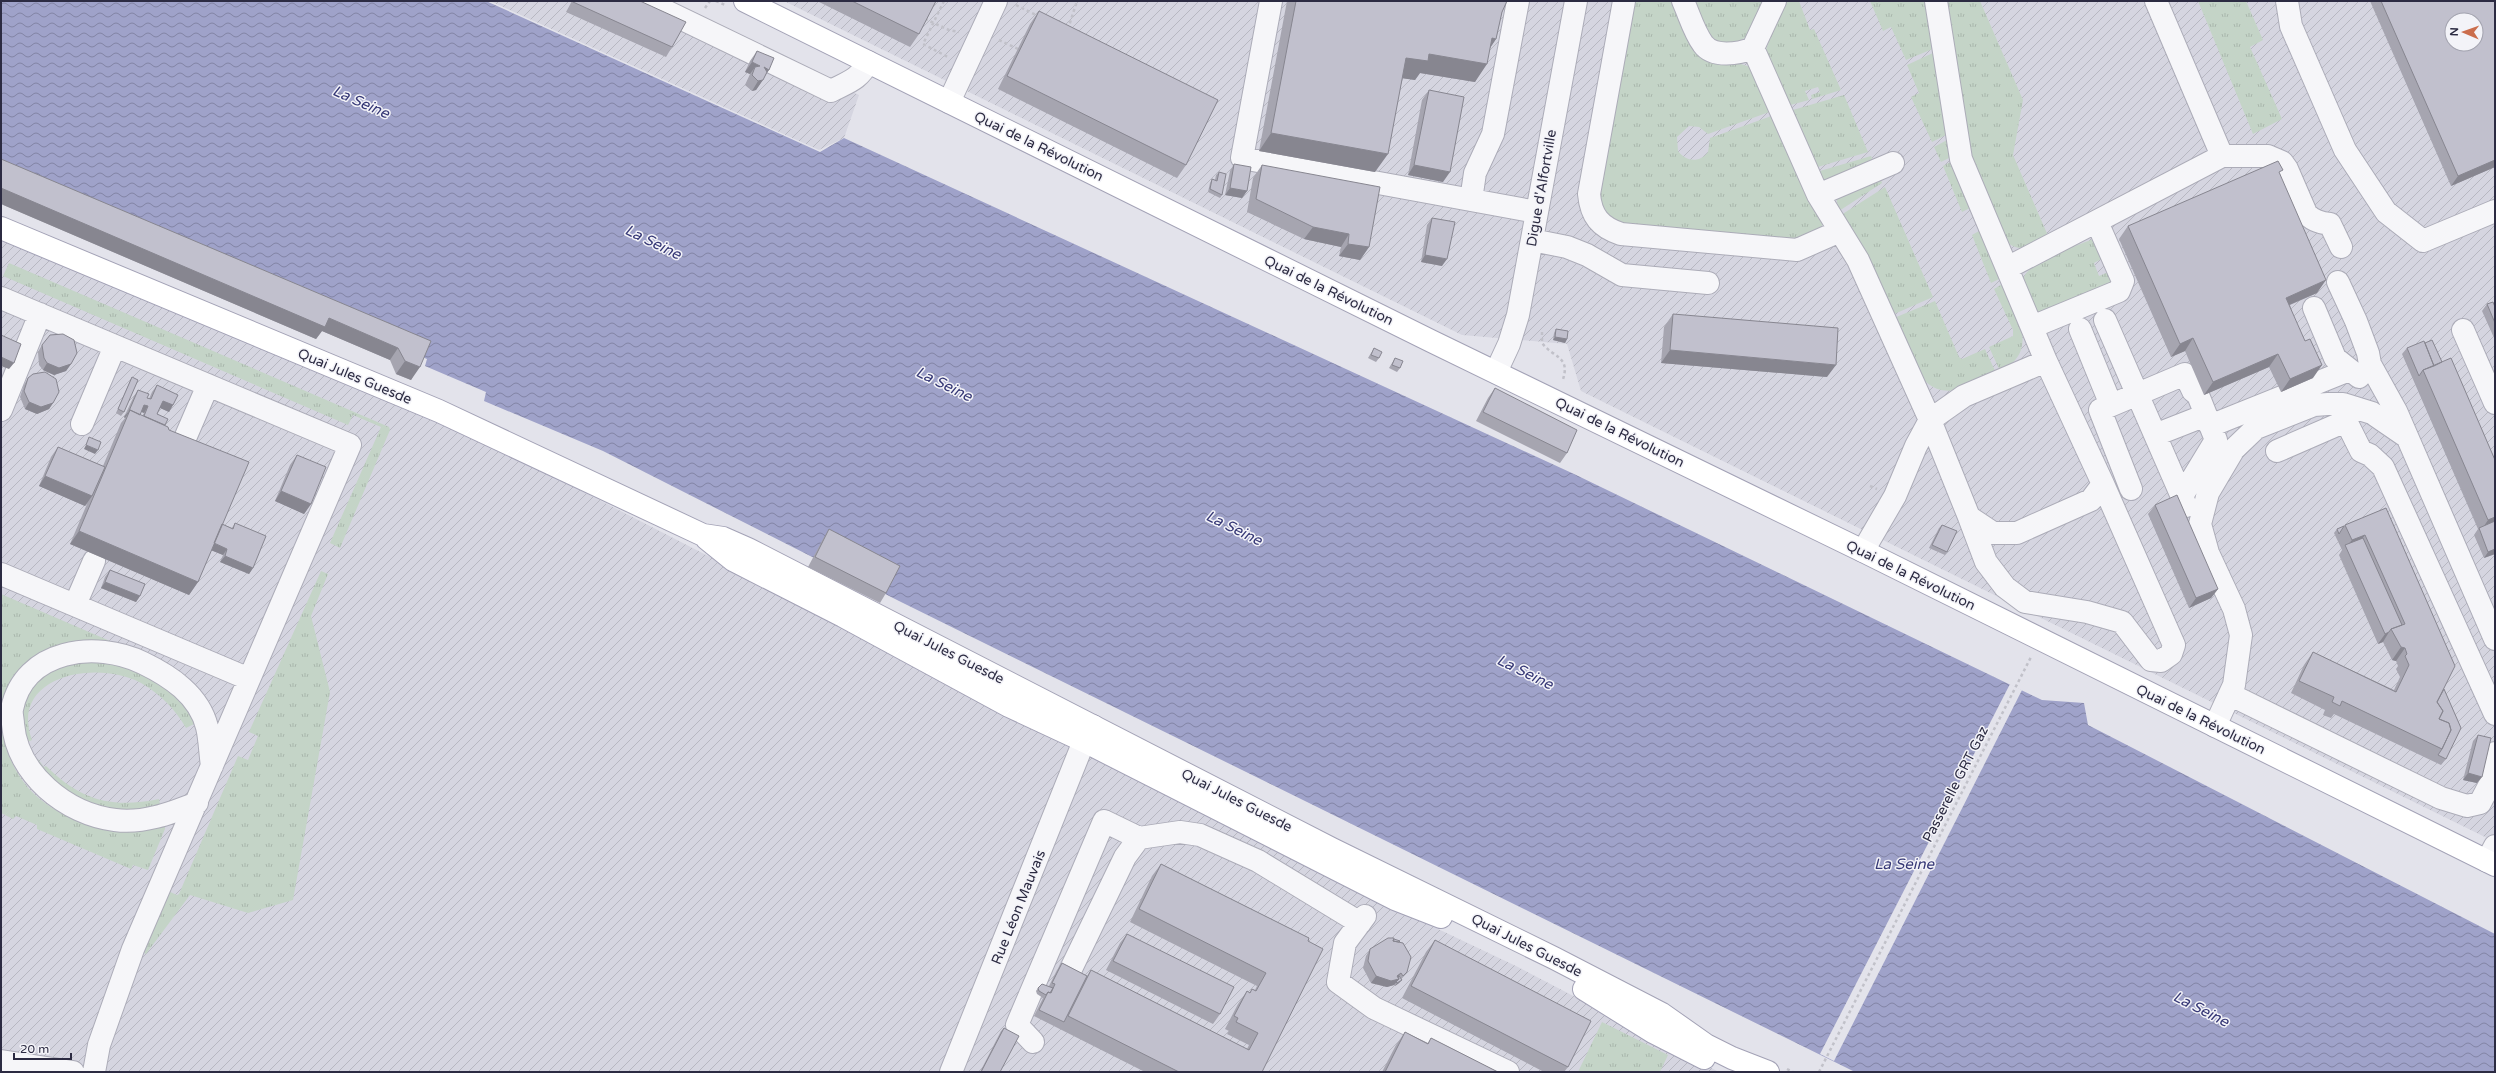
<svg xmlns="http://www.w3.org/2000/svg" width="2496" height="1073" viewBox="0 0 2496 1073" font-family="'Varela Round',sans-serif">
  <defs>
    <pattern id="industrial-furrows" width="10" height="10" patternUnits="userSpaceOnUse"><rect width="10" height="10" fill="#d5d5e0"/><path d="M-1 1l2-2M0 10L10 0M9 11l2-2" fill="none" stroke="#b7b7c1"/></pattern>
    <pattern id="grass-tufts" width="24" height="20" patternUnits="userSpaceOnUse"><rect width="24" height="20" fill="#c4d4c7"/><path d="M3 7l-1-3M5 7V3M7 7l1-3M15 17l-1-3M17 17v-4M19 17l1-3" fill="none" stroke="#a9b6ac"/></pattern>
    <pattern id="water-waves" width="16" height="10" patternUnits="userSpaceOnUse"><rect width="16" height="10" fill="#9fa2c9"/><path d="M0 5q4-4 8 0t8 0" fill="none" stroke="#8284a5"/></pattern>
  </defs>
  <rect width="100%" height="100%" fill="#e3e3eb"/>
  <!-- industrial -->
  <path fill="url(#industrial-furrows)" fill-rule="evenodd" d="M490,1H655L859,95L844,138L819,150Z
    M784,1H2495V842L1581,391L1567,344L1462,335ZM2452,20H2476V44H2452Z
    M1,229L438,417L1375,899L1518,967L1719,1072H1Z"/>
  <!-- grass -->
  <path fill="url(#grass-tufts)" d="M1628,1H1675L1735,62L1750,67L1775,110L1708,134L1699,127L1689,126L1677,137L1678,151C1686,162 1700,163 1708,152L1710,138L1777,114L1823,221L1822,227L1812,240L1620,230L1594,200Z
    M1694,1H1766L1749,36L1731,45L1717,43L1708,34Z
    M1788,1H1799L1810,30L1814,29L1841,90L1812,99L1811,95L1820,92L1818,87L1805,91L1809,100L1783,107L1763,57L1784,3Z
    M1870,1H1926L1935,48L1906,60L1891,27L1883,31Z
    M1945,1H1980L2023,100L2013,155L2049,238C2029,247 2019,256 2002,237L1968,155Z
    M2198,1H2246L2263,40L2250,47L2282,119L2253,134Z
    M1935,52L1948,134L1932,142L1911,97L1919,93L1907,65Z
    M1844,95L1868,152L1811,169L1786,112Z
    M1949,139L1951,157L1941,162L1934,147Z
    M1871,156L1876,166L1823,186L1813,173Z
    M1952,161L1972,207L1962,212L1943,166Z
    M1879,175L1882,183L1839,211L1836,197Z
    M1885,187L1933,297L1892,315L1841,215Z
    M1981,230L2001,278L1991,283L1972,235Z
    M2098,237L2107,256L2094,263L2099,276L2113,270L2118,282L2049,317L2035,312C2031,302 2022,288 2024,277C2028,262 2084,243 2098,237Z
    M9,263L389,427L390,430L340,548L330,543L381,427L353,415L348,425L3,276Z
    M2004,283C2016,312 2041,352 2000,371L1989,347L2013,336V330L1994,289Z
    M1935,301L1959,357L1962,359L1985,349L1996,373C1983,378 1969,387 1956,390C1916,397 1906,347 1894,318Z
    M321,571L328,574L311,616L330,692L293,900L248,913L190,895L146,954L142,952L168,891L177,895L179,894L238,756L248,760L258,736L249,732Z
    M1,594L110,641L107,646H86L2,708C1,750 17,787 54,809C63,814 72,820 82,821C109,825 138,824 165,825V829L148,870L133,865L131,869L37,829V825L16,816L13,819L1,813Z
    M87,659C133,662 175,681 196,723L186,728C175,709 160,694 141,683C98,659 8,675 32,740L26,743L34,761L38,759L44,767L46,766C80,800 112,809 159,799L161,810C136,818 113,816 88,809L89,802L77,798L74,802C59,793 43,785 33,771C0,716 27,668 87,659Z
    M1602,1022L1668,1055L1660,1072H1578Z"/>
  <!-- water -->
  <path fill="url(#water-waves)" d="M1,1H486L820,152L844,138L1574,474L2042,700L2084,703L2088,725L2495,934V1072H1855L899,601L603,451L484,401L486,392L425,366L427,359L1,177Z"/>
  <!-- pier -->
  <path fill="#e3e3eb" d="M2010,684L2022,690L1834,1061L1820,1054Z"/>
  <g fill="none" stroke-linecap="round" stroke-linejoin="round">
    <!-- minor casing -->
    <g stroke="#acacb8" stroke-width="24">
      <path id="minor" d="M645,1L831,91C848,82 859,80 868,62
        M1271,1L1242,158L1537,212
        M1624,1L1589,194C1591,216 1600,227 1621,234L1797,250L1840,231
        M1683,1C1689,14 1694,32 1703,44C1713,58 1739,54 1753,48L1775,1
        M2156,1L2222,156
        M2287,1L2291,26L2345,150L2386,212L2423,241L2495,211
        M1753,48L1818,195L1858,260L1930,420L1969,517L1993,533H2017L2091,500L2103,484L2046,361L1961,159L1936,1
        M949,102L996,1
        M1818,195L1893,163
        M1471,200L1475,173L1493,134L1518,1
        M1532,240L1567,247L1587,255L1622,275L1708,283
        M2007,268L2222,156H2268L2282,162L2287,169L2306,213C2312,221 2321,223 2330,224L2341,247
        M2338,282L2356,321L2368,353L2370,364L2396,411L2495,639
        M1,298L350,445L133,949L99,1045L94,1072
        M2314,308L2335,358L2359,377
        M2105,320L2186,506
        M2032,327L2119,291L2123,281L2097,222
        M2080,329L2111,405
        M2463,330L2495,403
        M1496,372L1509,344L1518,315L1576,1
        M1,410L40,314
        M2346,421L2361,451L2370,455L2383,467L2495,714
        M82,424L115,346
        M2210,426L2349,370
        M2155,435L2206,415
        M183,443L208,385
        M2277,451L2346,421L2351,408
        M2131,489L2100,410L2185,374L2193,391L2198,395L2216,440L2182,496
        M1969,517L1986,562L2005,587L2025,602L2087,612L2122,622L2151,660L2161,661L2171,654L2174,645L2103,484
        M1863,551L1895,496L1916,446L1930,420L1964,396L2046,361
        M1,574L249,679
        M75,605L94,561
        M2231,695L2441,798L2467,806L2480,803L2489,786L2495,788
        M2215,726L2234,685L2241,635L2234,609L2208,553L2200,524L2208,493L2234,449L2256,428L2314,405L2328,404H2343L2372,413L2407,437
        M2491,773L2495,753
        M197,803C171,813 143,824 115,820C66,814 17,774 13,724C13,719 11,714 12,709C24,649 96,640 143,663C170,676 199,695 207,727C210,739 210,753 212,766
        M2487,861L2495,846
        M1365,916L1345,943L1338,982L1374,1008L1508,1072
        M1070,971L1125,857L1139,838L1180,832L1200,835L1258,861L1360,923
        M1033,1042L1017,1025L1104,821L1139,838
        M1,1061L73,1072
        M951,1072L1084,741L1093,726"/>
    </g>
    <!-- major casing -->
    <g stroke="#a3a2b6" stroke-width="24">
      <path id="major" d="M745,1L1431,341L1863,551L2495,865
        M1,228L439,411L703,535L723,538L748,549L1332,849L1554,958L1662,1014L1706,1045L1732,1058L1768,1072
        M707,539L733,560L843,616L1009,706L1084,741L1395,899L1441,917
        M1584,989L1653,1032L1704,1058"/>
    </g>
    <!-- path -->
    <path stroke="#c1c1c9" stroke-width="2.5" stroke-dasharray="3 3" stroke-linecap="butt" d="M716,1L725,5
      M944,1L923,44L948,57
      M1016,5L1038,16
      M705,8L710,1
      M925,19L949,30L959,32
      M1068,29L1077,1
      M999,40L1018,49
      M1542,332V343C1553,358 1572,356 1562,382
      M1870,486L1877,489
      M1787,1069L1793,1072
      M1819,1072L2031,657"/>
    <!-- minor -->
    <use href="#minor" stroke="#f6f6f9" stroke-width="22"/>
    <!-- major -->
    <use href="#major" stroke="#fff" stroke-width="22"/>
  </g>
  <!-- wall -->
  <path fill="#a6a5b0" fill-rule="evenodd" d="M572,1H640L672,47L666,57L566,12Z
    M817,1H936L919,34L910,47Z
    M1287,1H1507L1502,12L1496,39L1490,48L1475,82L1420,73L1415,80L1403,78L1375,172L1259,151Z
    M2370,1H2495V167L2451,186Z
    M1039,11L1186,165L1177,178L998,89L1030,24Z
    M757,51L769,70L756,90L752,91L745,85L750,74L745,72L750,61Z
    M1429,90L1443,182L1408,175L1422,100Z
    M1234,164L1247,191L1242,198L1225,195L1230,171Z
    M1262,165L1369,247L1360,260L1339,256L1341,247L1304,239L1247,212L1253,178Z
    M1219,172L1222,195L1220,198L1208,192L1210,183L1212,179L1215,180L1216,175Z
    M2280,174L2317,293L2290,305L2313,378L2281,392L2269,367L2204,395L2185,351L2171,357L2119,239L2128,226Z
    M1,204L431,341L411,380L396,374L390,360L322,331L316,339Z
    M1432,218L1442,266L1421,262L1427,225Z
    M2487,304L2495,307V340L2482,311Z
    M1673,314L1827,377L1661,363L1664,327Z
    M1556,329L1567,339L1565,343L1553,340L1554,333Z
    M2425,343L2442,362L2495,460V554L2484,558L2474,535L2478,529L2402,354L2407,348Z
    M42,345L71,364L66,371L54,375L43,370L39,365L38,352Z
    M1374,348L1379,358L1376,362L1368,358Z
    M1395,358L1400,368L1397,372L1389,368Z
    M132,377L124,412L121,416L116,413L130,381Z
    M28,378L53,403L49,409L37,414L25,409L20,397L24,385Z
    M157,385L173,405L169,412L160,408L157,414L169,430L222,524L232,528L235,523L253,568L249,574L220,562L223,555L211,550L198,582L189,595L70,544L87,504L85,506L39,486L51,457L58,447L103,466L121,423L125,418L124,417L134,396L138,390L147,398L149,399L152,392ZM141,412L144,413L142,416L140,415Z
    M1495,388L1567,453L1560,463L1476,421L1488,398Z
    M297,455L311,504L304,514L275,501L290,465Z
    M2155,505L2218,589L2211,598L2189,608L2148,514Z
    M2386,508L2444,689L2446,759L2441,765L2334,714L2331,718L2323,715L2325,710L2291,693L2304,665L2313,652L2394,690L2400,677L2396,669L2398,666L2396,661L2392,660L2383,642L2378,644L2339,555L2342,550L2334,533L2337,529L2344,526L2345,525Z
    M1942,525L1947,552L1945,555L1929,548L1939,528Z
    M829,529L886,593L880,603L808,567L823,539Z
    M110,570L140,596L136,602L101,588L105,577Z
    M2478,735L2477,783L2463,780L2473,741Z
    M1161,864L1309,938L1262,1072H1145L1034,1016L1043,998L1037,994L1036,991L1038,988L1049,986L1057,970L1062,963L1087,976L1091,970L1247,1049L1249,1045L1227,1034L1229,1031L1225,1029L1238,1004L1247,991L1249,993L1252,989L1255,990L1257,986L1130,922L1152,876Z
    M1127,934L1220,1014L1213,1024L1106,970L1120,943Z
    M1394,939L1399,942L1407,972L1401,979L1399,983L1395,986L1394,985L1387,987L1371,983L1363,968L1366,956L1370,949Z
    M1435,940L1568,1067L1564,1072H1544L1402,998L1426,952Z
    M1004,1028L1000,1072H980L1001,1031Z
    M1405,1032L1428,1043L1431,1038L1498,1072H1382L1396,1045Z"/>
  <!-- shaded-wall -->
  <path fill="#878690" d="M1492,38L1496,39L1484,57Z
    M1429,54L1487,64L1475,82L1420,73L1415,80L1393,77L1406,58Z
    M752,62L760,66L755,67L750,74L745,72Z
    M764,67L769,70L762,79Z
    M763,80L756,90L752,91L758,81Z
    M1271,133L1388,154L1375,172L1259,151Z
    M2495,160V167L2451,186L2458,176Z
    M1414,165L1450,172L1443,182L1408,175Z
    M1,188L329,318L398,348L390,360L322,331L316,339L1,204Z
    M1230,188L1247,191L1242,198L1225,195Z
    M1313,227L1349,234L1341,247L1304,239Z
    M1348,244L1369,247L1360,260L1339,256Z
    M1425,255L1447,259L1442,266L1421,262Z
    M2326,280L2317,293L2277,310L2286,298Z
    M1555,337L1567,339L1565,343L1553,340Z
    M2193,338L2185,351L2171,357L2180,344Z
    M1670,350L1836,365L1827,377L1661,363Z
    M2278,354L2269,367L2204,395L2213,382Z
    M1,357L14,363L9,369L1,366Z
    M405,361L420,367L411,380L396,374Z
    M47,363L71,364L66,371L54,375L43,370Z
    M2322,365L2313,378L2281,392L2290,379Z
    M163,401L173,405L169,412L158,407Z
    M29,402L53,403L49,409L37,414L25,409Z
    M144,405L148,406L144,413L140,411Z
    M129,411H130L125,418L124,417Z
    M86,445L98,450L95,454L84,449Z
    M45,476L92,496L85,506L39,486Z
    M281,491L311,504L304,514L275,501Z
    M2495,517V526L2480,532L2488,520Z
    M79,531L198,582L189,595L70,544Z
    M2365,535L2356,547H2346L2352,540Z
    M213,543L227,549L223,555L208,549Z
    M2495,549V554L2484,558L2488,552Z
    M225,556L253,568L249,574L220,562Z
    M105,582L140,596L136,602L101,588Z
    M2218,589L2211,598L2189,608L2196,598Z
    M2389,632L2383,642L2378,644L2385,634Z
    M2401,647L2405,648L2396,661L2392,660Z
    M2468,773L2482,777L2477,783L2463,780Z
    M1401,973L1397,979H1399L1394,985L1387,987L1371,983L1376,976H1397Z
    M1402,980L1399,983L1395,986L1397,983Z"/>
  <!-- building -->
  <path fill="#c1c0cd" stroke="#878690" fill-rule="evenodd" d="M574,1H640L686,22L672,47L573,2Z
    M852,1H936L919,34Z
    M1296,1H1507L1502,12L1496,39L1492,38L1487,64L1429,54L1428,61L1406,58L1388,154L1271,133Z
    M2381,1H2495V160L2458,176ZM2452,20H2476V44H2452Z
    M1039,11L1218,100L1186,165L1007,76Z
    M757,51L774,58L769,70L764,67L767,72L763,80L758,81L752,75L755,67L760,66L752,62Z
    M1429,90L1464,97L1450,172L1414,165Z
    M1,159L431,341L420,367L405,361L398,348L329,318L325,327L1,188Z
    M2278,161L2283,170L2279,172L2326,280L2286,298L2305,341L2310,339L2322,365L2290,379L2278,354L2213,382L2193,338L2180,344L2128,226Z
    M1234,164L1251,167L1247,191L1230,188Z
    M1262,165L1380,187L1369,247L1348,244L1349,234L1313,227L1256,199Z
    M1219,172L1226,174L1222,195L1210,189L1212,179L1217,181Z
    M1432,218L1455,222L1447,259L1425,255Z
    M2493,302L2495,307V323L2487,304Z
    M1673,314L1838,328L1836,365L1670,350Z
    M1556,329L1568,331L1567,339L1555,337Z
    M63,334L74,340L77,353L71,364L59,368L47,363L44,358L42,345L50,335Z
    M1,335L21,344L14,363L1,357Z
    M2432,340L2442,362L2434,366L2425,343Z
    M2424,341L2434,366L2423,370L2419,376L2407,348Z
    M1374,348L1382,352L1379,358L1371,355Z
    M1395,358L1403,361L1400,368L1392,365Z
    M2451,358L2495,460V517L2488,520L2423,370Z
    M45,372L56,379L59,392L53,403L41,407L29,402L24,391L28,378L33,374Z
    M132,377L138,380L124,412L118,409Z
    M157,385L178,395L173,405L163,401L157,414L168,419L165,425L144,416L148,406L144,405L140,415L130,410V411H129L138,390L149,394L147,398L151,399Z
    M1495,388L1577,430L1567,453L1483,412Z
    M130,410L168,427L169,430L249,462L198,582L79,531Z
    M89,437L101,442L98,450L86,445Z
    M58,447L105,467L92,496L45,476Z
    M297,455L326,467L311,504L281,491Z
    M2177,495L2218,589L2196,598L2155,505Z
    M2386,508L2455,666L2437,702L2443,711L2439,719L2449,723L2451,730L2442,749L2342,701L2340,706L2332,702L2334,697L2299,681L2313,652L2396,692L2409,665L2405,656L2407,654L2405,648L2401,647L2391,629L2405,624L2365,535L2352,540L2345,525Z
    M2495,521V549L2488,552L2479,528Z
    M235,523L266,536L253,568L225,556L227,549L214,543L222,524L233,529Z
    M1942,525L1957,531L1947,552L1932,545Z
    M2344,526L2339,534L2337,529Z
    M829,529L900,566L886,593L815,557Z
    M2363,538L2402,625L2391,629L2389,632L2385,634L2345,545Z
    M110,570L145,584L140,596L105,582Z
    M2444,689L2461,728L2446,759L2438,755L2442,749L2451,730L2449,723L2439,719L2443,711L2437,702Z
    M2478,735L2491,738L2482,777L2468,773Z
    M1161,864L1309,938L1308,941L1323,949L1262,1072H1179L1068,1016L1091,970L1249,1050L1258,1033L1236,1022L1238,1018L1234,1016L1247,991L1250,993L1252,989L1256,991L1266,973L1139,909Z
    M1127,934L1234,987L1220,1014L1113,961Z
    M1388,938H1394L1393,941L1403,943L1411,957L1407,972L1403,976L1401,973L1397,976L1399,979L1391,981L1376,976L1368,961L1370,949Z
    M1394,939L1400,941L1399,942L1393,941Z
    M1435,940L1591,1021L1568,1067L1411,986Z
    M1062,963L1087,976L1064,1022L1039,1010L1048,992L1051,993L1055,984L1052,983Z
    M1399,976L1402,980L1397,983L1396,982L1399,979L1398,977Z
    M1042,984L1053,988L1050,993L1048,992L1046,995L1039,991L1038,988Z
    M1004,1028L1019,1036L1000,1072H981Z
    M1405,1032L1428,1044L1431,1038L1498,1072H1385Z"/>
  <g text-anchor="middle" stroke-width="3" stroke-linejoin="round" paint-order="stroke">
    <!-- street labels -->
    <g font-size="14" fill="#2c2b42" stroke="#f3f3f8">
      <text transform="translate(1039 146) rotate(26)" y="5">Quai de la Révolution</text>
      <text transform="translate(1541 188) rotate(-80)" y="5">Digue d'Alfortville</text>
      <text transform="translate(1329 290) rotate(26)" y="5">Quai de la Révolution</text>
      <text transform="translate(355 376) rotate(23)" y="5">Quai Jules Guesde</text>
      <text transform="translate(1620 432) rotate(26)" y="5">Quai de la Révolution</text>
      <text transform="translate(1911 575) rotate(26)" y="5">Quai de la Révolution</text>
      <text transform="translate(949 652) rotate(27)" y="5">Quai Jules Guesde</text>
      <text transform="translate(2201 719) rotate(26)" y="5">Quai de la Révolution</text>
      <text transform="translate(1955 784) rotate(-63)" y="5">Passerelle GRT Gaz</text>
      <text transform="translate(1237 800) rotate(27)" y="5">Quai Jules Guesde</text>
      <text transform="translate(1018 907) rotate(-68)" y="5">Rue Léon Mauvais</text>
      <text transform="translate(1527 945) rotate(27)" y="5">Quai Jules Guesde</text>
    </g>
    <!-- water labels -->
    <g font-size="15" font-style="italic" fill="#363876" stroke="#f3f3f8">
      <text transform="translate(361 102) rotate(24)" y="5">La Seine</text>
      <text transform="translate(653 242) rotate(26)" y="5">La Seine</text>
      <text transform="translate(944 384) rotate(26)" y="5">La Seine</text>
      <text transform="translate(1234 528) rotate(26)" y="5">La Seine</text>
      <text transform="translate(1525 672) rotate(26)" y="5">La Seine</text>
      <text x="1904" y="869">La Seine</text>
      <text transform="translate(2201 1009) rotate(27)" y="5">La Seine</text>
    </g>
  </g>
  <!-- border -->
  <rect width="2496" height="1073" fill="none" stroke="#2c2b42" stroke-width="4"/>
  <!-- north arrow -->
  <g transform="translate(2464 32) rotate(272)"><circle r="19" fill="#f3f3f8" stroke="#a3a3af"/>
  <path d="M0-3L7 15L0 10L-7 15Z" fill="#cb6d4c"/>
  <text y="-6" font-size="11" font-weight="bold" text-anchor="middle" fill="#2c2b42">N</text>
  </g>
  <!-- scale -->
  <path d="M14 1053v6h57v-6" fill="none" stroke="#2c2b42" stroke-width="2"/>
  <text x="20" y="1053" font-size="12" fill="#2c2b42" stroke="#f3f3f8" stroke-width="3" paint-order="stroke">20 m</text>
</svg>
